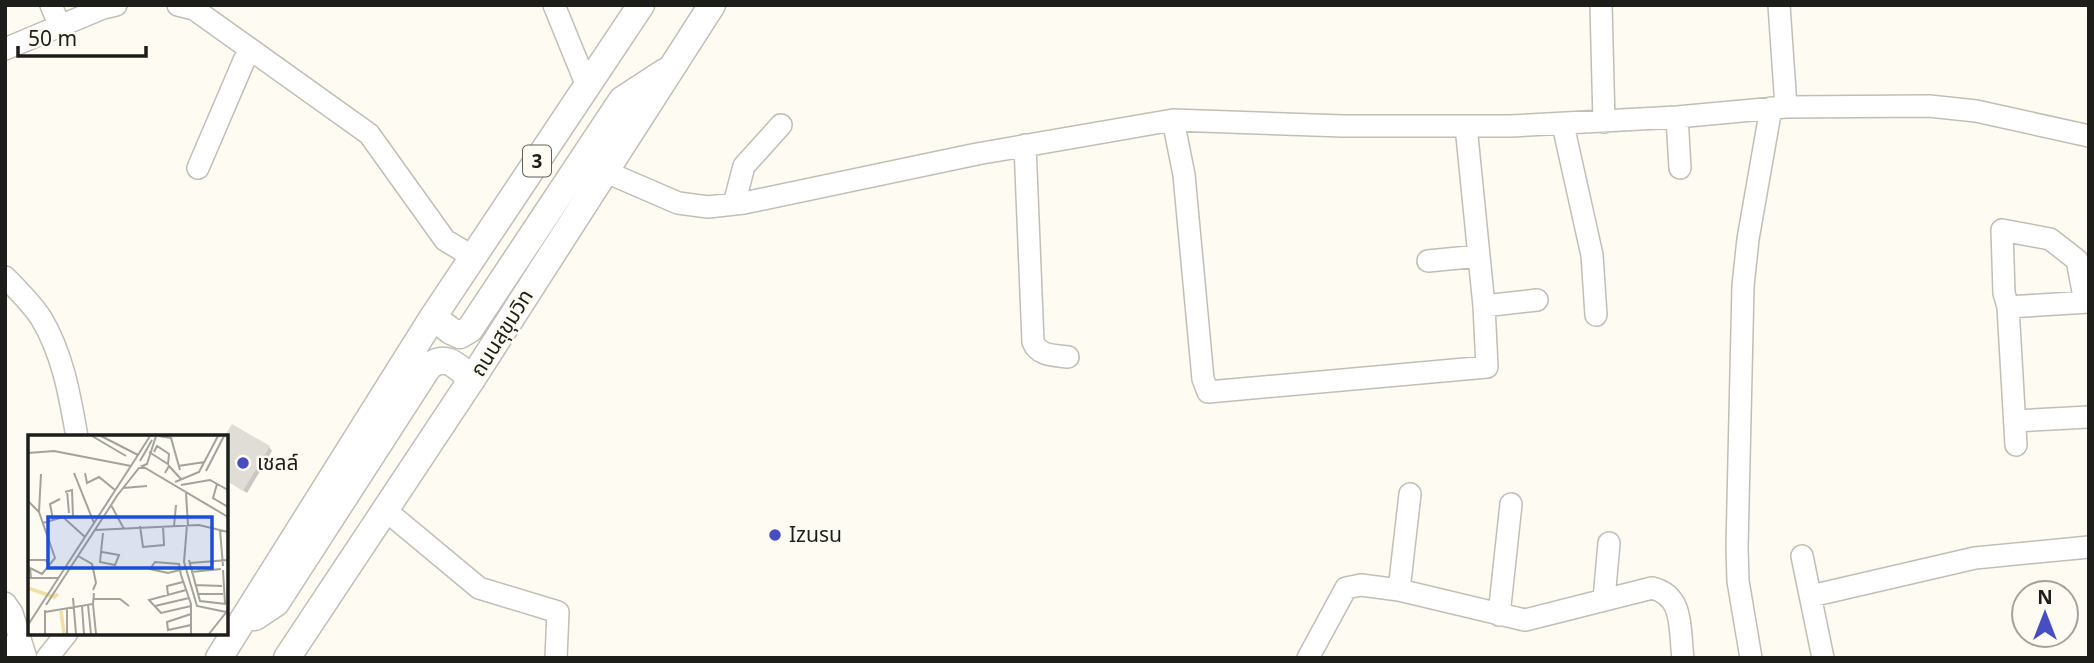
<svg xmlns="http://www.w3.org/2000/svg" width="2094" height="663" viewBox="0 0 2094 663" font-family="'Noto Sans','Noto Sans Thai',sans-serif">
  <rect width="100%" height="100%" fill="#fdfbf2"/>
  <!-- shadow -->
  <path fill="#0003" d="M226,438L269,447L272,451L247,493L226,480Z"/>
  <!-- building -->
  <path fill="#dfddd5" d="M232,424L270,446L243,491L226,480L224,437Z"/>
  <g fill="none" stroke-linecap="round" stroke-linejoin="round">
    <!-- minor casing -->
    <g stroke="#c0beb6" stroke-width="24">
      <path id="minor" d="M51,5L60,27
        M178,5L194,9L369,134L445,240L473,257
        M554,5L587,86
        M1601,5L1604,122
        M1779,5L1786,107
        M5,49L103,8L116,5
        M1677,117L1680,168
        M1173,120L1184,175L1203,379L1208,392L1487,367L1484,306L1466,126
        M1563,125L1592,255L1596,315
        M1025,145L1033,342C1039,356 1053,355 1068,357
        M198,168L249,49
        M604,171L678,203L708,207L744,203L977,154L1173,120L1343,126H1511L1677,117L1786,107L1929,106L1976,111L2089,136
        M734,204L744,166L781,125
        M1428,261L1479,256
        M5,277C18,290 31,303 41,318C63,354 70,397 77,437
        M1484,306L1537,300
        M2008,307L2089,302
        M2015,421L2089,417
        M2016,445L2008,307L2004,293L2002,230L2050,239L2077,260L2085,302
        M384,509L479,588L558,612L556,658
        M1802,556L1823,658
        M1399,590L1410,494
        M1811,596L1975,558L2089,547
        M1604,599L1609,543
        M5,603L12,613L26,658
        M1499,615L1511,504
        M5,646L9,658
        M47,658L67,633
        M1308,658L1346,588L1361,585L1399,590L1525,620L1652,588C1685,596 1679,629 1683,658
        M1751,658L1738,581L1737,547L1743,286L1748,239L1771,108"/>
    </g>
    <!-- major casing -->
    <g stroke="#c0beb6" stroke-width="29">
      <path id="major" d="M433,317L451,331L460,335L470,329L622,100L665,72
        M255,617L276,603L429,366C448,353 457,367 472,379
        M219,658L433,317L641,5
        M287,658L472,379L712,5"/>
    </g>
    <!-- minor -->
    <use href="#minor" stroke="#fff" stroke-width="21"/>
    <!-- major -->
    <use href="#major" stroke="#fff" stroke-width="26"/>
  </g>
  <!-- markers -->
  <g fill="#474ec3" stroke="#fdfbf2" stroke-width="2.5">
    <circle cx="243" cy="463" r="7"/>
    <circle cx="775" cy="535" r="7"/>
  </g>
  <g text-anchor="middle" stroke-width="5" stroke-linejoin="round" paint-order="stroke">
    <!-- shield labels -->
    <rect fill="#fdfbf2" stroke="#60605b" stroke-width="2" x="523" y="145.5" width="28" height="31" rx="5"/>
    <g font-size="19" font-weight="bold" fill="#1d1d1a">
      <text x="537" y="168">3</text>
    </g>
    <!-- street labels -->
    <g font-size="21" fill="#1d1d1a" stroke="#fdfbf2">
      <text transform="translate(502 333) rotate(-58)" y="7">ถนนสุขุมวิท</text>
    </g>
    <!-- poi labels -->
    <g font-size="21" fill="#1d1d1a" stroke="#fdfbf2" text-anchor="start">
      <text x="257" y="470">เชลล์</text>
      <text x="789" y="542">Izusu</text>
    </g>
  </g>
  <!-- overview -->
  <g transform="translate(28 435)">
    <rect width="200" height="200" fill="#fdfbf2"/>
    <path fill="none" stroke="#f0e0a5" stroke-width="3.5" d="M0,153L26,162L30,159M33,176L36,199"/>
    <path fill="none" stroke="#a3a29c" stroke-width="2" d="M64,1L98,21M128,1L119,29L114,31L200,82M131,1L143,3L152,35M121,17L140,29L141,19L129,11L126,17M0,18L26,16L103,31M110,20L122,1M112,26L124,5M150,31L177,27M178,36L196,1M46,38L66,88M57,38L59,48L71,42L87,55M137,38L141,31L153,44M147,47L171,37L190,1M189,49L185,63L200,72M153,50L182,45L200,55M95,53L119,51M39,56L41,78M37,57L44,55L45,81M158,58L160,90M88,62L111,33H117M0,66L11,77L27,123L14,139L2,133L3,143M83,70L96,94M11,77L13,39M25,84L22,69L32,64M15,88L35,82L57,102M159,90L156,127L169,171L198,177M112,91L115,112L136,110L135,91M146,91L148,70M67,95L171,90L200,97M192,95L195,131M74,117L91,120L87,130L72,127L75,98M50,121L64,129L68,148L65,155M0,125H18L22,134M161,125L172,166L198,169M162,128L200,125M157,134H155L152,135L140,138L122,134L127,127L151,129L152,135L153,140L163,169V199M195,135L197,169M163,137L193,134M0,143H31M167,150L194,151M158,155L121,165L133,178L163,171M170,159H195M140,160L139,151L155,147M45,163L48,199M66,164H92L101,171M65,169L68,199M18,170L89,61M60,170L63,199M54,171L56,199M127,171L161,163M39,173V199M17,175V199M17,177L65,169L66,158M163,179L139,187L140,195L163,190M0,190L110,20L73,1M181,199L200,175"/>
    <path fill="#1d4ed8" fill-opacity="0.15" stroke="#1d4ed8" stroke-width="3.5" d="M20,82H184V133H20Z"/>
    <rect width="200" height="200" fill="none" stroke="#1d1d1a" stroke-width="3.5"/>
  </g>
  <!-- border -->
  <rect width="2094" height="663" fill="none" stroke="#1d1d1a" stroke-width="14"/>
  <!-- north arrow -->
  <g transform="translate(2045 614)"><circle r="33" fill="#fdfbf2" stroke="#a3a29c" stroke-width="2"/>
  <path d="M0-5L12 26L0 18L-12 26Z" fill="#474ec3"/>
  <text y="-10" font-size="19" font-weight="bold" text-anchor="middle" fill="#1d1d1a">N</text>
  </g>
  <!-- scale -->
  <path d="M18 46v10h128v-10" fill="none" stroke="#1d1d1a" stroke-width="3.5"/>
  <text x="28" y="46" font-size="21" fill="#1d1d1a" stroke="#fdfbf2" stroke-width="5" paint-order="stroke">50 m</text>
</svg>
